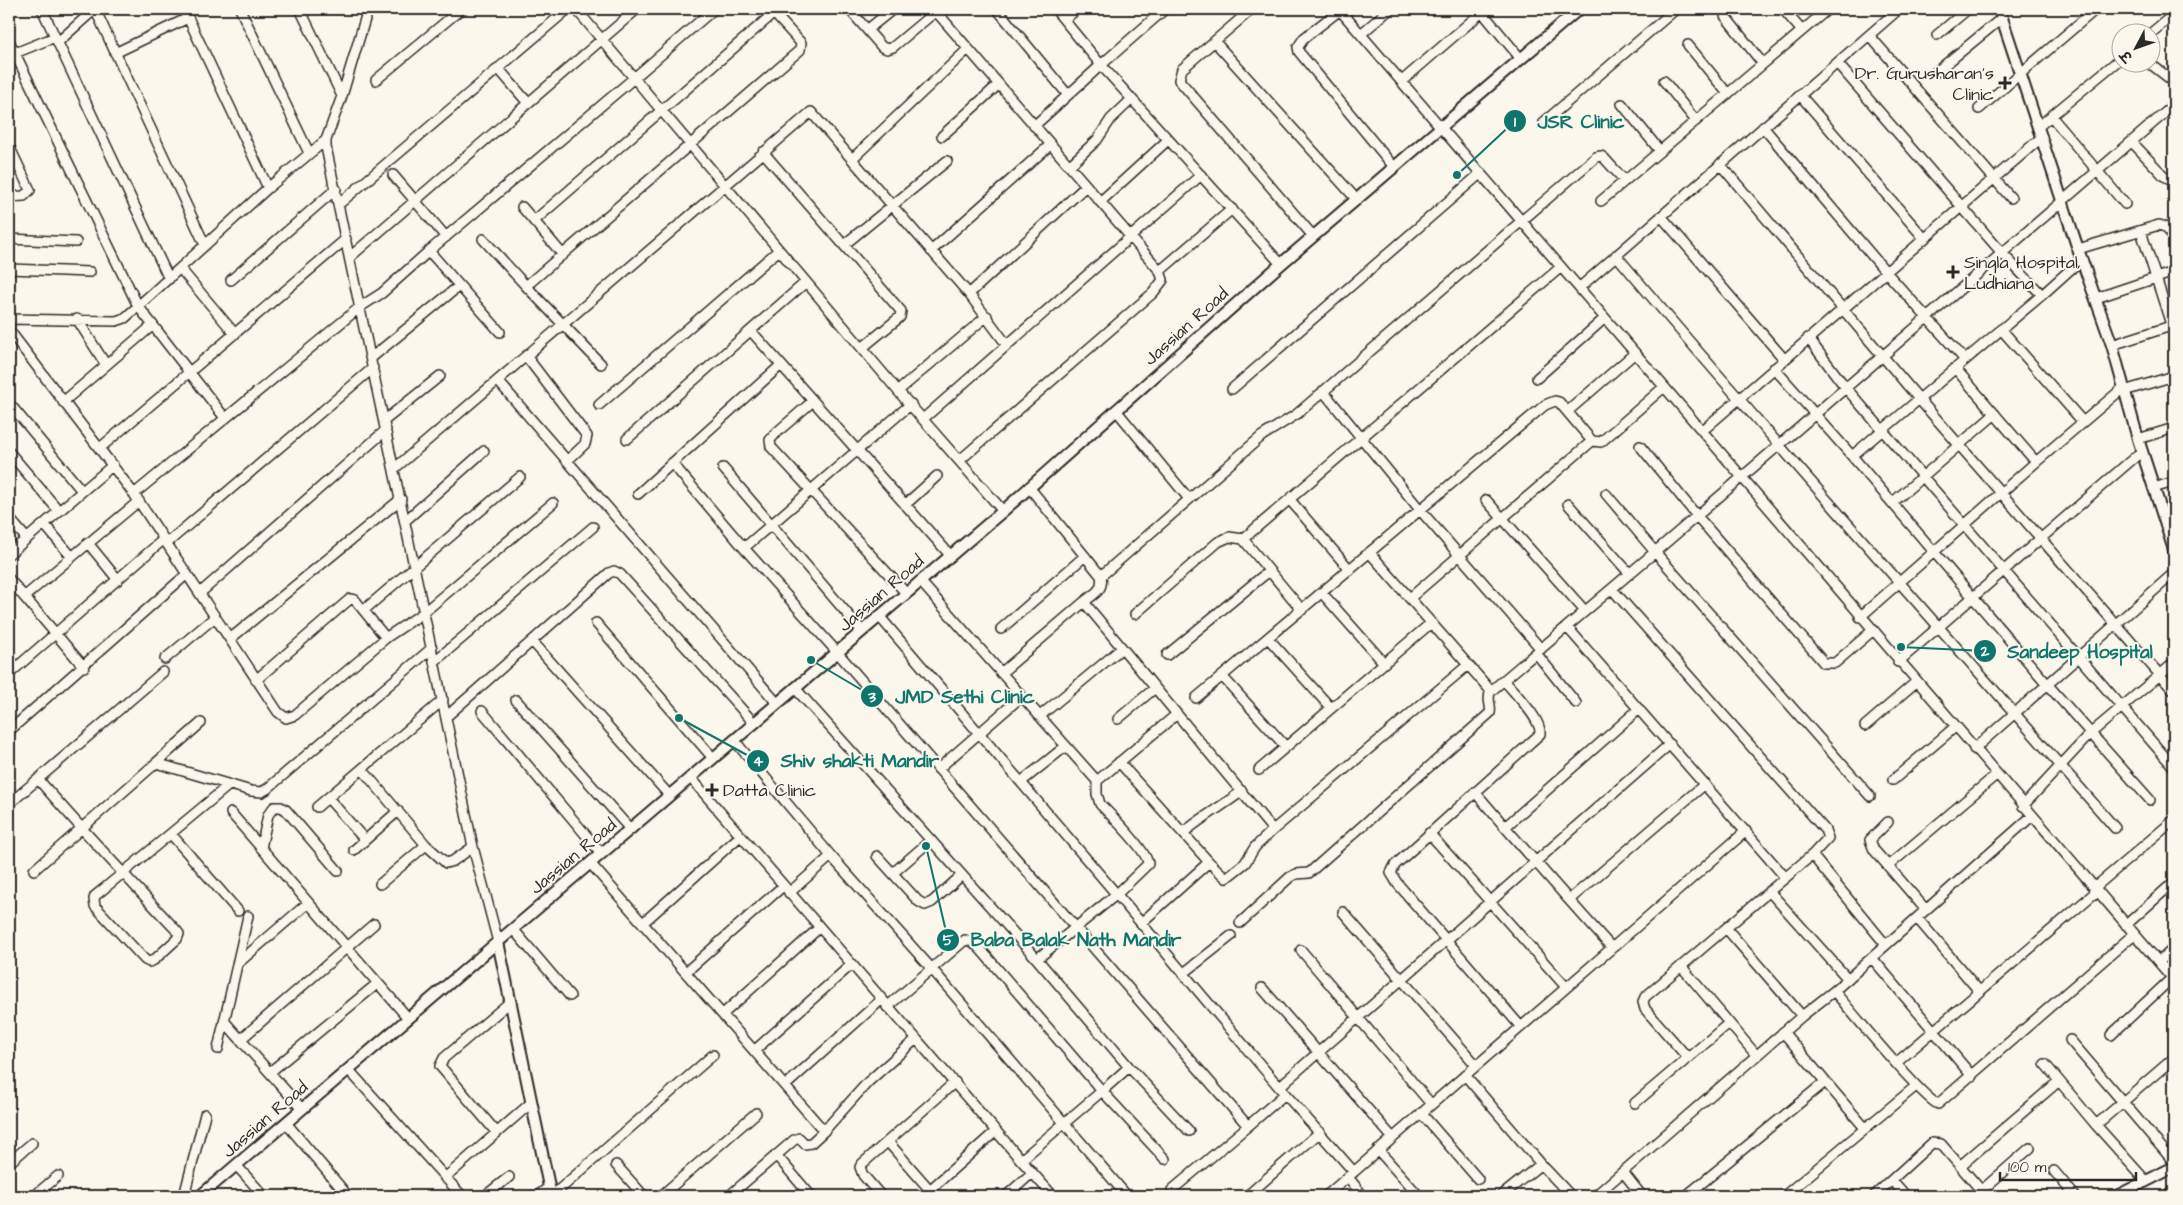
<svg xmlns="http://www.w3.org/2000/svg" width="2183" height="1205" viewBox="0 0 2183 1205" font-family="'Architects Daughter','Playpen Sans Deva',sans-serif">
  <rect width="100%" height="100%" fill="#fbf7ec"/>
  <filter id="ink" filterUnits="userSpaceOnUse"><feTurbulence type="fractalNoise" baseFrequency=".02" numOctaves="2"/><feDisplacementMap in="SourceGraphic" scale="10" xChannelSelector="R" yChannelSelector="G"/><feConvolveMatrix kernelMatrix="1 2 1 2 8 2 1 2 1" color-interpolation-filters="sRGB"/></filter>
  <g filter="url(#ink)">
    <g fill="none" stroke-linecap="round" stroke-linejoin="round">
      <!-- minor casing -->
      <g stroke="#2b2b2b" stroke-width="12">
        <path id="minor" d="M42,9L169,279
          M95,9L205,245
          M184,9L268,188
          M240,9L309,153
          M300,9L342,96
          M368,9L342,96L326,140V147L473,847L498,942
          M576,9L898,391L1003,511
          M849,9L882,47L887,49L893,47L936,11
          M934,9L1160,271
          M997,9L1068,95
          M1165,9L1101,65L1281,264
          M1252,9L1182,69L1179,80L1313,236
          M1339,9C1619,331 1895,657 2174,980
          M1485,9L1482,12L1521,59
          M1783,9L1802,31
          M1340,10L1304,38L1298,47L1299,52L1394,167
          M1064,20L1077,9
          M867,30L893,9
          M1361,34L1390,9
          M2150,34L2174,14
          M1869,35L2011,198
          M1937,35L1968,9
          M9,41L138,306L225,418
          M58,42L95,9
          M1215,42L1357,200
          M1688,45L1728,94
          M15,53L55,37
          M115,53L188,18
          M2148,62L2174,82
          M1837,63L2002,253L2042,295L2082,259
          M1763,64L1828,9
          M498,68L528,103
          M1936,72L2002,18
          M376,80L461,9
          M1402,81L1482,12
          M1664,81L1696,121
          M1800,95L1924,238
          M1622,104L1660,151
          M1979,109L2096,9
          M2051,116L2125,204
          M1544,122L1676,9
          M1034,126L1101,65L1055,9
          M2039,126L2120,59
          M1763,127L1886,272L1965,360
          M942,136L999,84
          M2132,142L2164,176L2174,181
          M9,146L30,190L24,196L9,197
          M763,152L901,311L900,317L862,348
          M852,159L968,49
          M1720,164L1919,399L2174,691
          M1069,166L1097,140L1111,119L1132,99
          M393,175L446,237
          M1601,201L1763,64L1725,16
          M1100,202L1169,139
          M339,204L568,9
          M522,207L563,255
          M1661,216L1784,359
          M534,221L774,13
          M2141,231L2174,334
          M9,239L76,242
          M483,239L526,286L800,50L801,43L770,9
          M845,244L947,161
          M2078,249L2159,225L2165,227L2174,237
          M429,251L500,332
          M931,251L1050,145
          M1616,255C1779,449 1949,637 2115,828
          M350,257L637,9
          M9,269L90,272
          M184,273L235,334
          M231,280L336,189
          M526,286L601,364
          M1579,288L1899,9
          M969,294L1086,186
          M2096,298L2174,272
          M9,319L116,321L125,318L268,188L326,140
          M77,319L106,365
          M2001,329L2083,422
          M9,330L134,494L278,712L286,718L295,715L387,637L423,613L553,503
          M751,331L950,555
          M1808,338L1846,388L2172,765
          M2112,345L2174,325
          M526,356L587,436L585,444L567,461
          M371,358L459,286
          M1774,368L1852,456L2042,295
          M1955,368L2036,462
          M1537,378L1605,318
          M498,381L777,703
          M1232,389L1481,173
          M898,391L987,316
          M1323,391L1421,511L1541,649
          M2124,391L2174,376
          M813,401L776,433L770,440L771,447L906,593
          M63,402L153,325
          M9,403L82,491
          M599,405L779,250
          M1116,410L1189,499
          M1568,411L1635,353
          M923,419L1201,175
          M385,420L440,376
          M1702,431L2042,137
          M627,439L806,282
          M2138,439L2174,428
          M1640,446L1697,516L1824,663H1835L1872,631
          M100,448L346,239
          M9,452L59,511
          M1852,456L2047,684L2150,800
          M960,460L1153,293L1163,280L1160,271L1232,209
          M672,463L744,548L837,652L1248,1126L1285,1094
          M723,468L862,631
          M394,469L811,112L969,294L1007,345
          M1029,487L1101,576C1104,590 1094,594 1084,602
          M2153,488L2174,482
          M134,494L360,307L382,293L429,251L634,78L714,9
          M638,494L781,365
          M1290,500L1350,570
          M1486,500L1585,611
          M1892,503L1995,414
          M1568,504L1630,574
          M905,505L937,476
          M9,518L27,539
          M405,521L484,451
          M44,524L72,557
          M88,543L118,580
          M167,543L373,368
          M744,548L911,404
          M1370,553L1491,691
          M9,554L113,465
          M1101,576L1262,436L1297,414L1596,157L1601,156L1604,158L1625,181
          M9,579L84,667
          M920,581L1097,781L1177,714
          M1612,589L1825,830L1828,838L1812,855L1645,997L1643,1002L1645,1009L1688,1058L1635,1103
          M200,593L386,430
          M1322,593L1384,663
          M24,597L139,501
          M1410,598L1592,441
          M364,610L520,477
          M1302,610L1243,539L1561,267
          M1135,614L1218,542L1229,537L1243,539
          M879,616L1141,923L1279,1087L1354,1172
          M1860,617L2036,462L2123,388
          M596,623L713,758
          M1567,627L1785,877
          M1001,629L1085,556
          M1268,638L1331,708
          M230,639L401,499
          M532,641L669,795
          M1536,653L1576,703
          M1167,655L1269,571
          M165,659L215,617
          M435,661L593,527
          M1898,662L2142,451
          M1001,673L1084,602L1273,830L1468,665
          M9,674L164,539
          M1222,676L1286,747
          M256,680L350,599L355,600L386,638
          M1504,680C1513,692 1542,719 1540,734L1395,865L1391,873L1397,883L1521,1027
          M795,688L1037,959
          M1196,698L1545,405L1555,401L1559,402L1592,441L1601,442L1664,387
          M516,700L630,829
          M482,711L601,853
          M1040,716L1122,648
          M446,717L609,573L614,571L620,574L754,723
          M1118,719L1155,688
          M1865,726L1916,682
          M9,731L187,574
          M734,740L831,856L931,968L1127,1196
          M1974,749L2174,573
          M1119,762L1209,862L1226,878L1245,863L1255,847L1273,830
          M156,763L201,723
          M362,769L426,845L446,863L453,861L473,847
          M938,769L1022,696
          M1259,770L1431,623
          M690,777L1021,1160
          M38,779C83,831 130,881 177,931L179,934L177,939L154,960L149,962L145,960L95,906L94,899L95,896C140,859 185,822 229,785
          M1893,780L1955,727
          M1097,781V794L1100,804C1110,814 1148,852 1148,864L1117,894L1037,959L1129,1067L1189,1131
          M1021,782L1066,746
          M1705,784L1569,900L1612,948L1746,831
          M1475,792L1505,827
          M1870,796L1655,552L2174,105
          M328,798L365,840
          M9,804L163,672
          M2023,806L2091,733L2174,663
          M317,807L443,700
          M231,813L408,1018
          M2032,816L1834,991C1849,1009 1924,1100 1938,1104L2134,934
          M1183,833C1202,817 1223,806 1242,791
          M1429,833L1566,987
          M171,834L238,911
          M261,848L268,815L274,807H281L286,810L338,871
          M354,850L398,811
          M1812,855L1886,945
          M877,856L918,901L925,905L932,902L962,875
          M590,863L824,1131
          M1888,866L1874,850L1870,840L1888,822
          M34,870L156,763L251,791L262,792L267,789L432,648
          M893,873L931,840
          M380,884L426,845
          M2094,888L2174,820
          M1769,891L1848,979
          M789,893L831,856
          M1569,900L1505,827L1639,709
          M1926,910L1888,866L1996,775
          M1343,912L1476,1065
          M1917,918L1980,992
          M644,922L740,836
          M1141,923L1209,862
          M1240,923L1290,877L1296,874L1309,873L1490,713C1492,705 1486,699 1491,691L1655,552L1606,494
          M2126,925L2174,882
          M1726,928L1802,1016
          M513,929L570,996
          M1301,950L1431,1104
          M1872,958L1972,1076
          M2159,962L2174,948
          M237,964L308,903
          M1681,966L1757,1056
          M687,971L783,886
          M1184,973L1231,936
          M1262,988L1392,1137
          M887,1007L965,940L973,942L982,951L1102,1091L1021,1160L1053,1196
          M723,1014L819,928
          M225,1022L301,1108
          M1783,1032L1865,1128
          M2111,1035L2172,978
          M241,1039L374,924
          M2070,1040L2174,1162
          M218,1049L248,916
          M755,1050L851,965
          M1688,1058L1729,1023
          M1896,1063L2097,891
          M2045,1064L2096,1125
          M1129,1067L1102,1091L1165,1159
          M348,1069L462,1196
          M270,1072L378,983
          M1465,1075L1541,1164
          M785,1086L881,1000
          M1279,1087L1670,744
          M1421,1113L1478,1179
          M286,1123L348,1196
          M497,1133L440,1066L444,1058L510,1002
          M888,1142L930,1190
          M1378,1150L1419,1196
          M776,1155L811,1196
          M9,1163L32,1143
          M236,1165L264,1196
          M616,1165L644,1196
          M2054,1171L2075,1196
          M1623,1172L1642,1196
          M1348,1177L1363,1196
          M445,1178L531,1103
          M1892,1180L1906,1196
          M2146,1181L2096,1125L2174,1058
          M1172,1190L1248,1126
          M1981,1191L2030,1148
          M34,1196L58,1176
          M184,1196L205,1114
          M485,1196L509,1177
          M537,1196L549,1187
          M552,1196L713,1055
          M661,1196L756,1113
          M729,1196L794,1140L799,1138L805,1144L811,1143L824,1131L868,1082L915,1040
          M881,1196L863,1175L860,1167L862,1164L955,1082
          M923,1196L996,1131
          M1006,1196L1032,1173
          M1247,1196L1320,1132
          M1326,1196L1612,948
          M1501,1196L1541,1164L1571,1196
          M1595,1196L1802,1016L1834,991
          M1686,1196L1825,1082
          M1784,1196L1916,1086
          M1874,1196L1932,1143L1941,1144L1960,1166
          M1986,1196L1960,1166L2059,1081"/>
      </g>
      <!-- tertiary casing -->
      <g stroke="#2b2b2b" stroke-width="14">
        <path id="tertiary" d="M1999,9L2079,252L2112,345L2138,439L2174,550
          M498,942L551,1196
          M200,1196L1003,511L1281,264L1579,9
          M2117,1196L2174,1167"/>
      </g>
      <!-- minor -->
      <use href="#minor" stroke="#fbf7ec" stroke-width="9"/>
      <!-- tertiary -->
      <use href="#tertiary" stroke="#fbf7ec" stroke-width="10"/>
    </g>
  </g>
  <!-- markers -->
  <g fill="#2b2b2b" stroke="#fbf7ec" stroke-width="2">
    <path d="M2002.5 75.5h5v5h5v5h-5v5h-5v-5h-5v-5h5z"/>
    <path d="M1950.5 264.5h5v5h5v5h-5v5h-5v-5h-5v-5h5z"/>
    <path d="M709.5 782.5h5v5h5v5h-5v5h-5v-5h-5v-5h5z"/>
  </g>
  <g text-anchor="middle" stroke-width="4" stroke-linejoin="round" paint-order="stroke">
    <!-- poi labels -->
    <g font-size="18" fill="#2b2b2b" stroke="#fbf7ec" text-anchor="start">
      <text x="1994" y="79" text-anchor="end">Dr. Gurusharan's<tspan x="1994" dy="21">Clinic</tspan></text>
      <text x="1964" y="268">Singla Hospital,<tspan x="1964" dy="21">Ludhiana</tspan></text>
      <text x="723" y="796">Datta Clinic</text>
    </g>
    <!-- street labels -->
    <g font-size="18" fill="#2b2b2b" stroke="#fbf7ec">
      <text transform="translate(1186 326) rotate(-42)" y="6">Jassian Road</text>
      <text transform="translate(881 593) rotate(-41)" y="6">Jassian Road</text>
      <text transform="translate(573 856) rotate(-40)" y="6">Jassian Road</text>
      <text transform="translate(265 1119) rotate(-41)" y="6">Jassian Road</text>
    </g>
  </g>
  <!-- callouts -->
  <path fill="none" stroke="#0f766e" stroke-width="2" d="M1457 175L1515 121M1901 647L1985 651M811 660L872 696M679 718L758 761M926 846L948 940"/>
  <g fill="#0f766e" stroke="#fbf7ec" stroke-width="2">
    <circle cx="1457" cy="175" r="5"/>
    <circle cx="1901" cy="647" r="5"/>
    <circle cx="811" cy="660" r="5"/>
    <circle cx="679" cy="718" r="5"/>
    <circle cx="926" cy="846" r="5"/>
    <circle cx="1515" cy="121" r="12"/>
    <circle cx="1985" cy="651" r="12"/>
    <circle cx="872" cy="696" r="12"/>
    <circle cx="758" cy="761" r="12"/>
    <circle cx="948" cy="940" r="12"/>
  </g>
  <g font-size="15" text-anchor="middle" font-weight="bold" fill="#fff">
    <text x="1515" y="127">1</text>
    <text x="1985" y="656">2</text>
    <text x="872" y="702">3</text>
    <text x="758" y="766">4</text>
    <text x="948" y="945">5</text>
  </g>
  <g font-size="19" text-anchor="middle" font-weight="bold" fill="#0f766e" stroke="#fbf7ec" stroke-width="4" stroke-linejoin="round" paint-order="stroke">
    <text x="1581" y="128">JSR Clinic</text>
    <text x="2080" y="658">Sandeep Hospital</text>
    <text x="965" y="703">JMD Sethi Clinic</text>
    <text x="860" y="767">Shiv shakti Mandir</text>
    <text x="1076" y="946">Baba Balak Nath Mandir</text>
  </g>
  <!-- margin -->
  <rect width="2183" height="1205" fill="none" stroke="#fbf7ec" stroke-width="30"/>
  <rect x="15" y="15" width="2153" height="1175" fill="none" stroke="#2b2b2b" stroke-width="2" filter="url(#ink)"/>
  <!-- north arrow -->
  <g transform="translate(2136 48) rotate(229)"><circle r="24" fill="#fbf7ec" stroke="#a8a59f"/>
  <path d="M0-4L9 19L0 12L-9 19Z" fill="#2b2b2b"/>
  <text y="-8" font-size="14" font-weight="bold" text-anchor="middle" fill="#2b2b2b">उ</text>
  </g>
  <!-- scale -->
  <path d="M2000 1172v8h136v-8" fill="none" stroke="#2b2b2b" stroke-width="2.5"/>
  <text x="2008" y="1172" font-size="15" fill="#2b2b2b" stroke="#fbf7ec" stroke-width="4" paint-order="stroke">100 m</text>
</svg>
